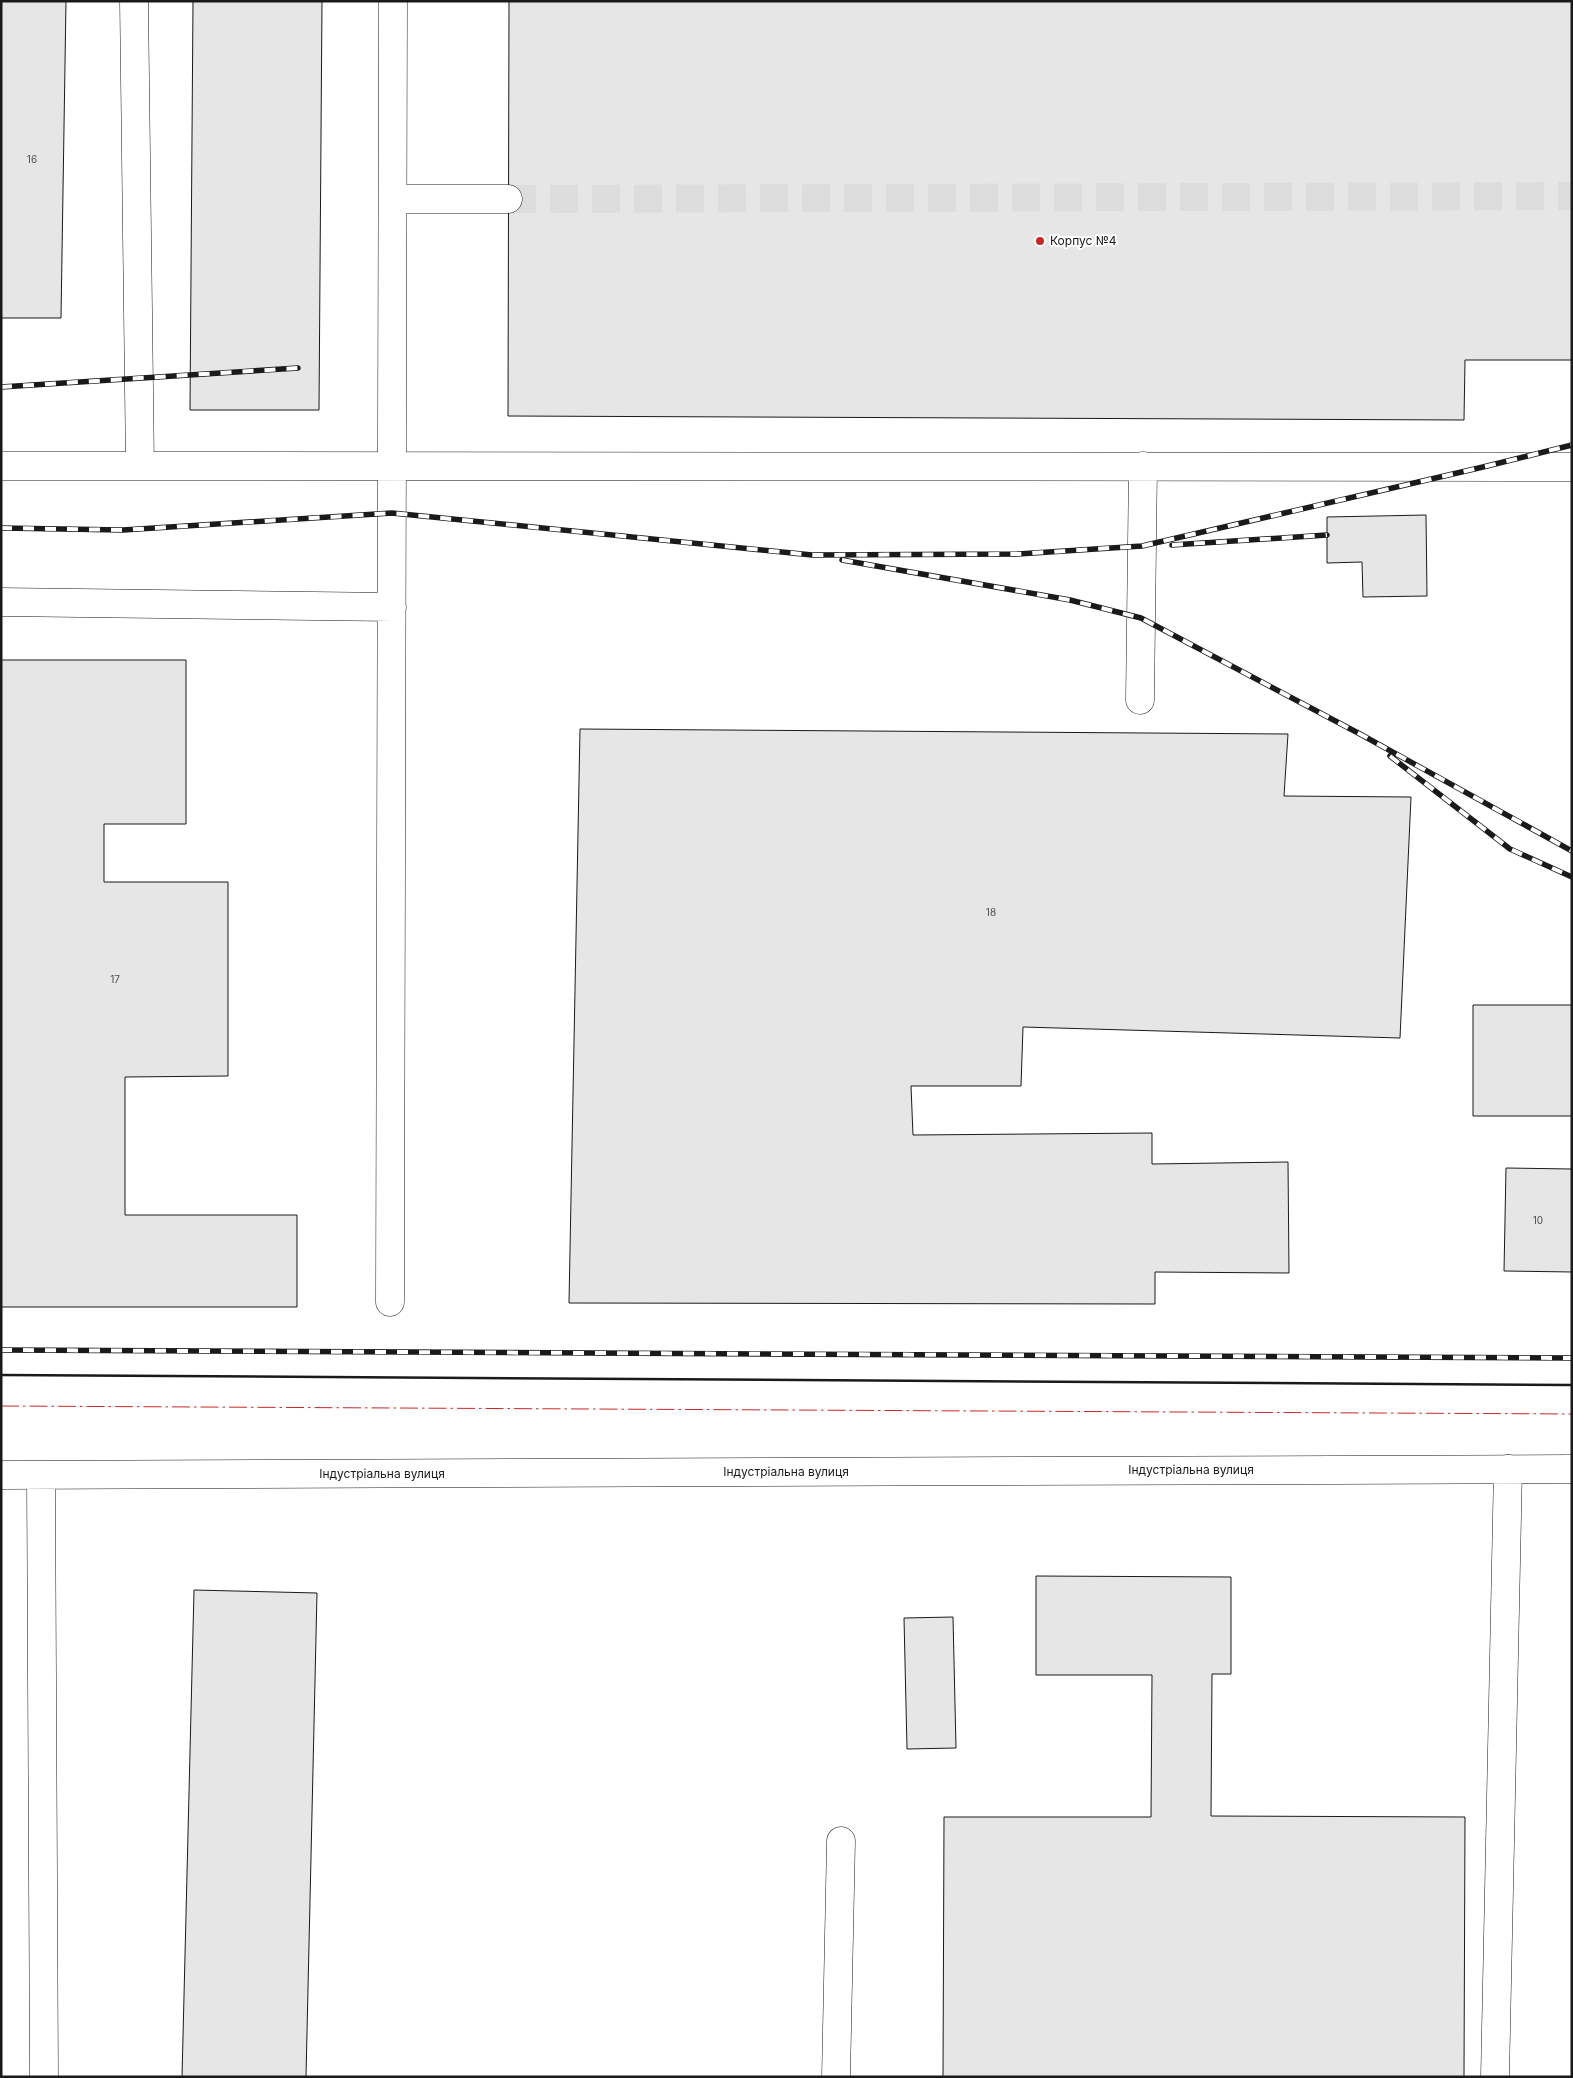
<svg xmlns="http://www.w3.org/2000/svg" width="1573" height="2078" viewBox="0 0 1573 2078" font-family="Inter,sans-serif">
  <rect width="100%" height="100%" fill="#fff"/>
  <!-- building -->
  <path fill="#e6e6e6" stroke="#1a1a1a" d="M1,1H66L61,318H1Z
    M193,1H322L319,410H190Z
    M509,1H1572V360H1465L1464,420L508,416Z
    M1426,515L1427,596L1363,597L1362,562L1327,563V517Z
    M1,660H186V824H104V882H228V1076L125,1077V1215H297V1307H1Z
    M580,729L1288,734L1284,796L1411,797L1400,1038L1023,1027L1021,1086H911L913,1135L1152,1133V1164L1288,1162L1289,1273L1155,1272V1304L569,1303Z
    M1473,1005H1572V1116H1473Z
    M1506,1168L1572,1169V1272L1504,1271Z
    M1036,1576L1231,1577V1674H1212L1211,1816L1465,1817L1464,2077H943L944,1817H1151L1152,1675H1036Z
    M194,1590L317,1593L306,2077H182Z
    M953,1617L956,1748L907,1749L904,1618Z"/>
  <g fill="none" stroke-linecap="round" stroke-linejoin="round">
    <!-- minor-tunnel -->
    <path stroke="#ddd" stroke-width="28" stroke-dasharray="28 14" stroke-linecap="butt" d="M508,199L1572,196"/>
    <!-- minor casing -->
    <g stroke="#1a1a1a" stroke-width="29">
      <path id="minor" d="M393,199H508
        M1,466H140L134,1
        M140,466L1572,467
        M1,602L392,607
        M1140,700L1143,466
        M390,1302L393,1
        M1,1475L1572,1469
        M41,1476L44,2077
        M836,2077L841,1841
        M1495,2077L1508,1469"/>
    </g>
    <!-- minor -->
    <use href="#minor" stroke="#fff" stroke-width="28"/>
    <!-- rail casing -->
    <g stroke="#1a1a1a" stroke-width="5.5">
      <path id="rail" d="M1,387L298,368
        M1,528L123,530L392,513L812,555L1018,554L1142,546L1483,467L1572,445
        M1172,545L1327,535
        M842,560L1070,600L1141,618L1360,734L1572,851
        M1390,756L1510,849L1572,877
        M1,1350L1572,1358"/>
    </g>
    <!-- rail -->
    <use href="#rail" stroke="#fff" stroke-width="4" stroke-dasharray="11" stroke-linecap="butt"/>
    <!-- wall -->
    <path stroke="#1a1a1a" stroke-width="2.5" d="M1,1375L1572,1385"/>
    <!-- power -->
    <path stroke="#c62828" stroke-width="1" stroke-dasharray="18 4 2.5 4" stroke-linecap="butt" d="M1,1406L1572,1414"/>
  </g>
  <!-- markers -->
  <circle fill="#c62828" stroke="#fff" stroke-width="2" cx="1040" cy="241" r="5"/>
  <g text-anchor="middle" stroke-width="4" stroke-linejoin="round" paint-order="stroke">
    <!-- number labels -->
    <g font-size="10" fill="#4d4d4d">
      <text x="32" y="163">16</text>
      <text x="991" y="916">18</text>
      <text x="115" y="983">17</text>
      <text x="1538" y="1224">10</text>
    </g>
    <!-- poi labels -->
    <g font-size="12" fill="#1a1a1a" stroke="#fff" text-anchor="start">
      <text x="1050" y="245">Корпус №4</text>
    </g>
    <!-- street labels -->
    <g font-size="12" fill="#1a1a1a" stroke="#fff">
      <text x="1191" y="1474">Індустріальна вулиця</text>
      <text x="786" y="1476">Індустріальна вулиця</text>
      <text x="382" y="1478">Індустріальна вулиця</text>
    </g>
  </g>
  <!-- border -->
  <rect width="1573" height="2078" fill="none" stroke="#1a1a1a" stroke-width="5"/>
</svg>
